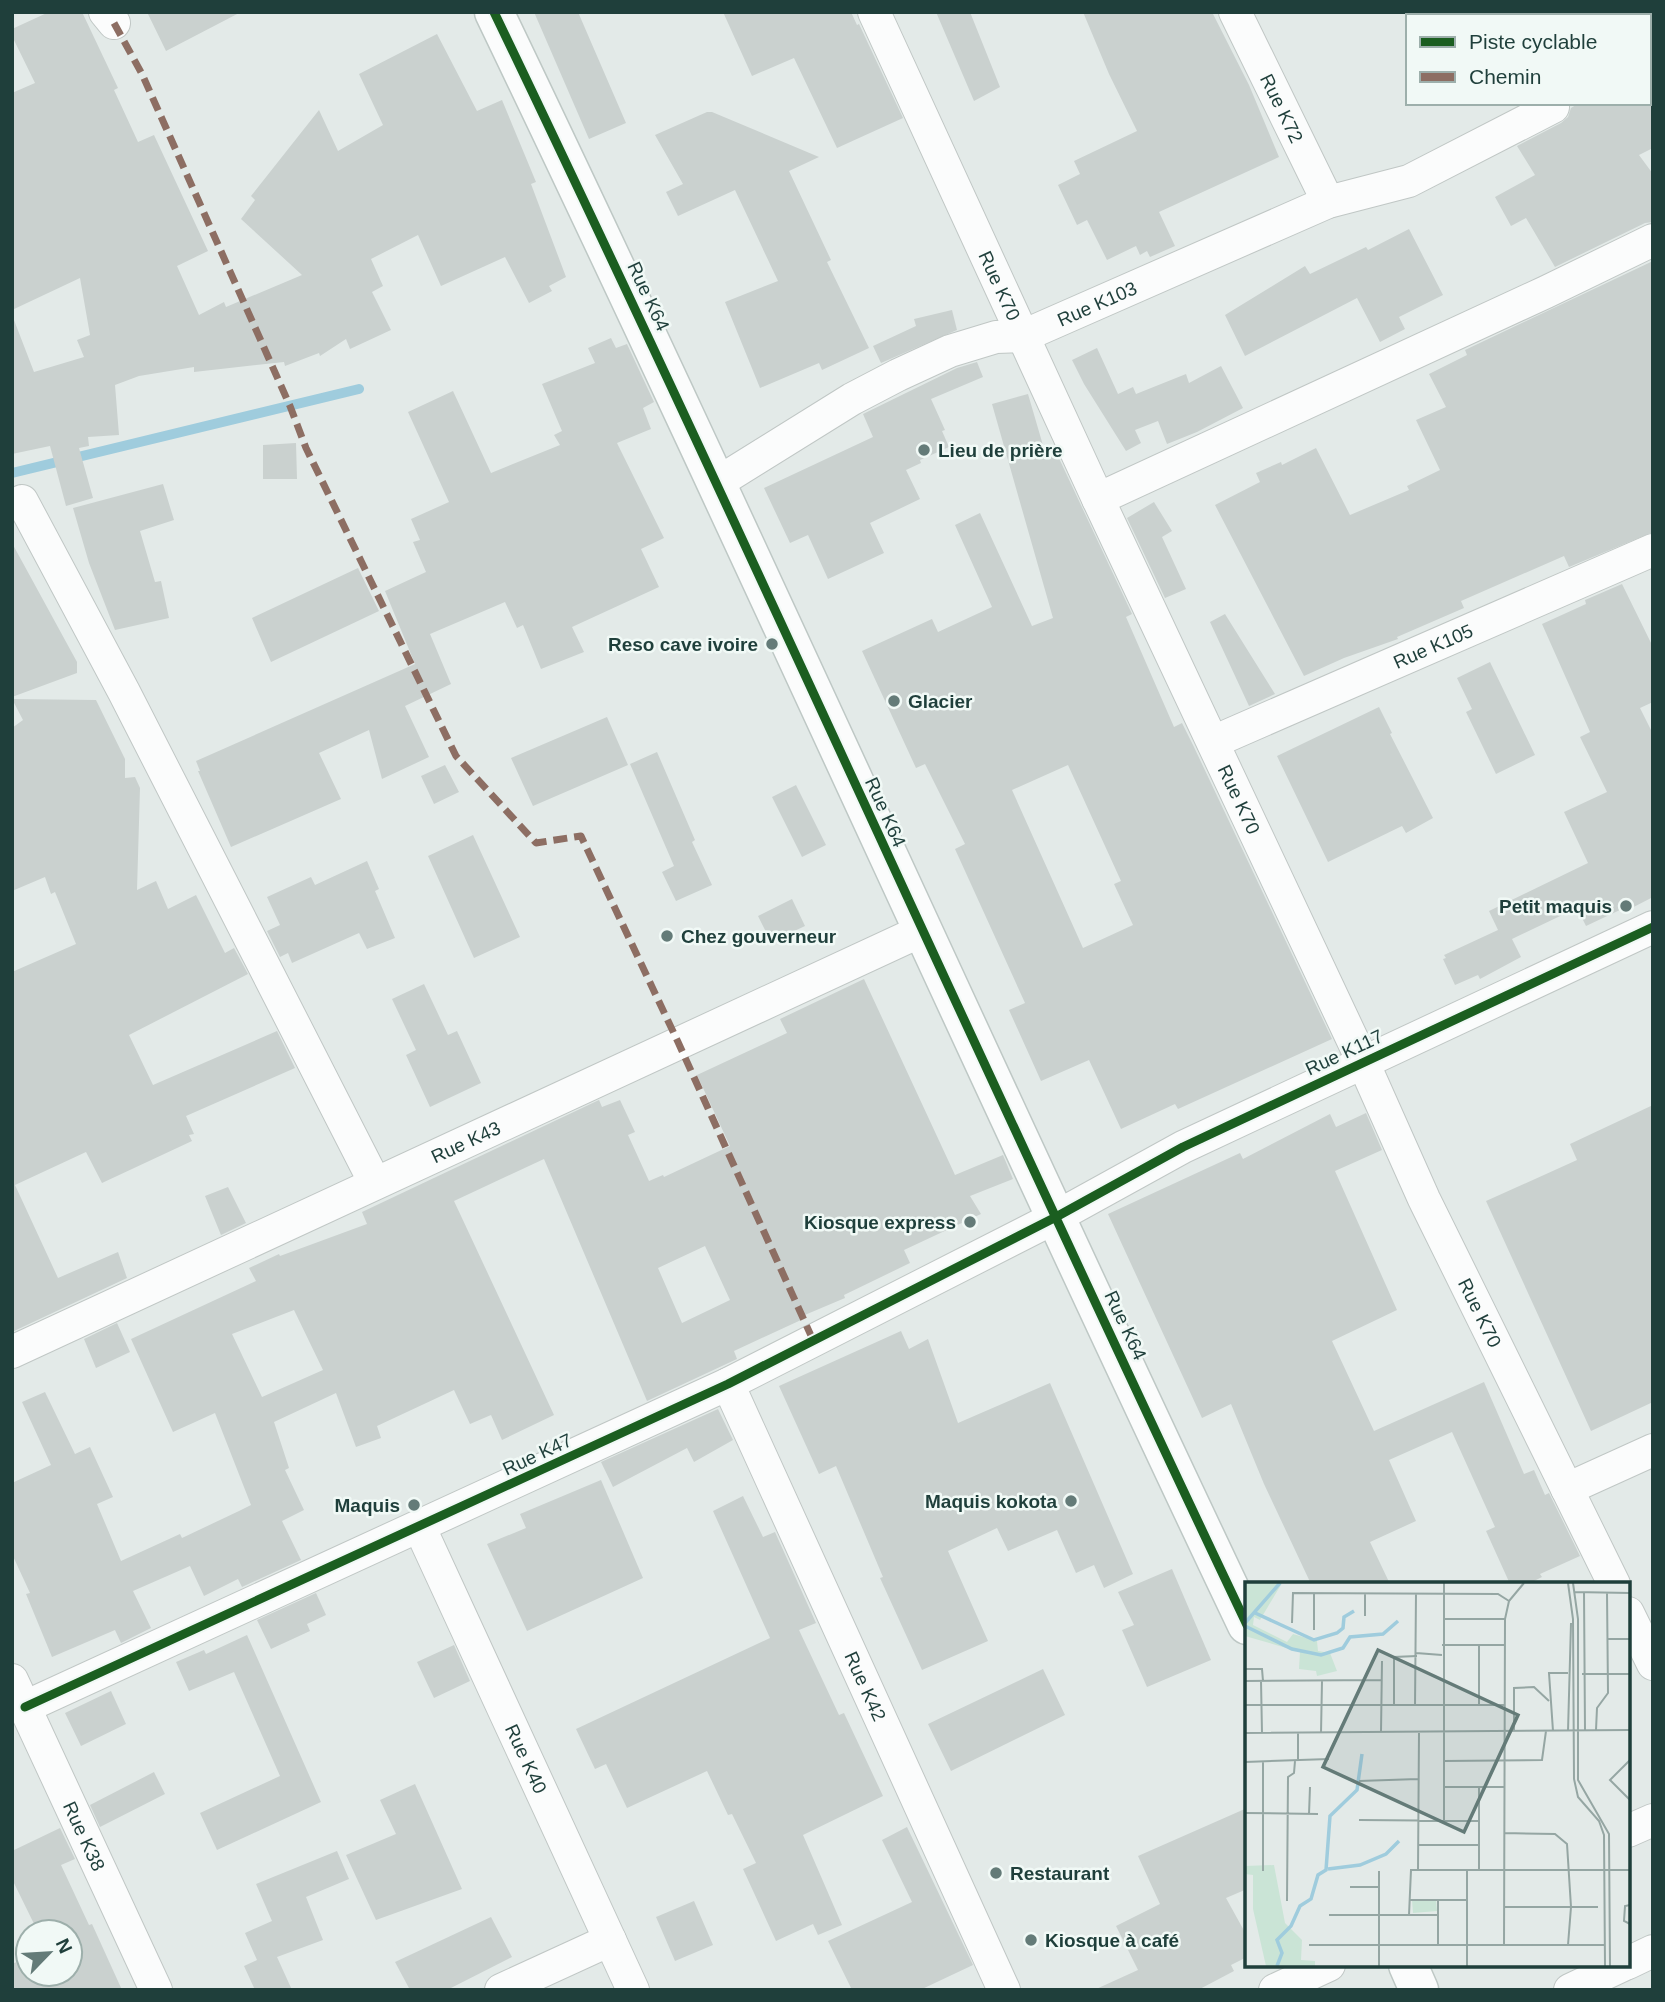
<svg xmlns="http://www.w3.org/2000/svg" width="1665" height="2002" viewBox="0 0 1665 2002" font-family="Helvetica,sans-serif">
  <rect width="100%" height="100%" fill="#e3eae8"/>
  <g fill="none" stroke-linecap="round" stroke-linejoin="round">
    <!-- stream -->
    <path stroke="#9fccdd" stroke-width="10" d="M12,473L359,389"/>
  </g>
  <!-- building -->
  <path fill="#cad1cf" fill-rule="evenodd" d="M49,12H82L118,88L114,90L138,142L154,135L208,251L177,266L199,315L224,302L226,307L302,275L241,219L255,200L251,196L319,110L338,151L383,125L359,74L437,34L477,111L502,100L536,182L531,184L566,277L549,286L552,291L529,303L505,257L441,286L418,235L371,259L383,286L372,292L391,330L350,349L346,339L320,356L319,353L285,366L284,362L194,372V367L139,376L115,385L119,435L88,437L89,446L79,448L93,498L66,506L50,446L12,454V320H14L34,372L84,357L77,340L90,335L80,278L12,310V93L35,83L12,36V29Z
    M147,12H241L166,51Z
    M534,12H578L626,123L589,139Z
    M723,12H851L857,25L859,24L903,118L837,148L794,58L752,76Z
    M936,12H970L1000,87L974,101Z
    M1083,12H1212L1249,85L1279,157L1159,212L1175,246L1150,257L1147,251L1140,255L1136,246L1107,260L1087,220L1077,225L1058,185L1080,174L1074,161L1137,131L1109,74Z
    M1579,103H1653V148L1639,155L1653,174V222L1645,223L1555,267L1526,218L1511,226L1495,197L1535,175L1517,146L1561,123L1568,117L1571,108Z
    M707,112H712L819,157L789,171L831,260L827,262L869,348L822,370L819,363L760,388L725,302L778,281L735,190L678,216L666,192L683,184L655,135Z
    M1409,229L1443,295L1399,317L1405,329L1380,342L1357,298L1245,356L1225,315L1305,266L1310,274L1366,247L1368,250Z
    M1653,261V532L1569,567L1564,556L1461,601L1464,608L1397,637L1398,639L1344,658L1304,676L1215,505L1260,482L1256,473L1281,462L1282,465L1316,448L1350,515L1409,490L1407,486L1440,470L1416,420L1446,407L1429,374L1467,355L1465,350Z
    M952,310L957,330L881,363L873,346L916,326L914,319Z
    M611,338L616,348L627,344L654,402L643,408L651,429L617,443L664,538L641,549L659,587L572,627L584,652L541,669L523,625L517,628L505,602L430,634L451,684L405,706L429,757L382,779L369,730L319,753L341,799L231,847L198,771H200L196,761L415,664L385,591L426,572L413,542L420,540L411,519L449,502L408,412L453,391L491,473L560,445L554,435L562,431L542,384L595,363L588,348Z
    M1097,348L1118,394L1133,387L1136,394L1186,374L1189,383L1221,366L1243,408L1197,432L1167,444L1158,421L1135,430L1141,443L1126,451L1084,384L1072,360Z
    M977,362L983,377L931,399L945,430L942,431L949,447L920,460L921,463L906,470L920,499L870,523L884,553L828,579L808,535L790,543L764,488L873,437L863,414L957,368Z
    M1028,394L1047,459L1057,454L1132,614L1126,617L1174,727L1182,723L1193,745L1332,1039L1178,1109L1175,1104L1121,1129L1089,1060L1041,1081L1009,1010L1025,1003L955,849L965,844L925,764L916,768L862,651L932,619L938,632L992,607L955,525L980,513L1032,626L1053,618L992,404ZM1068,765L1121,881L1114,884L1133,925L1083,948L1012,790Z
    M296,443L297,479H263V445Z
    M163,484L174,520L140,531L155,582L161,581L169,618L115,630L89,563L73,508Z
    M1154,502L1172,531L1162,537L1186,589L1165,598L1127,518Z
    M12,543L77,662V673L12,697Z
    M358,568L379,611L271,662L252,618Z
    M1622,584L1653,647V702L1640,708L1653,734V897L1624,912L1622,909L1586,926L1577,908L1512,939L1521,957L1480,979L1478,975L1455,985L1443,959L1446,958L1444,955L1498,930L1489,911L1588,863L1564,812L1607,792L1580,737L1590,732L1542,624L1586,604L1585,600Z
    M1225,614L1275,694L1249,706L1210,622Z
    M1490,662L1535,755L1496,774L1466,712L1472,709L1457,678Z
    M12,699L96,700L125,759V778L135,777L140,788L137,890L156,881L168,909L196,895L225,953L234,948L248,974L129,1035L153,1085L277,1031L295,1068L186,1116L194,1134L189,1135L192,1141L102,1183L86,1152L15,1185L58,1278L118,1252L127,1278L12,1332V972L76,944L55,892L51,894L45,877L12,891V728L23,720Z
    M1379,707L1392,733L1390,734L1433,818L1406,833L1402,826L1328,862L1277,756Z
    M607,717L628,765L533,806L511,758Z
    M657,752L695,840L692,842L712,885L676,901L662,872L674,866L630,764Z
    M445,765L459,792L434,804L421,776Z
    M796,785L826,845L802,857L772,797Z
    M473,835L520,937L474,958L428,856Z
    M367,861L379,889L375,891L395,938L367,949L359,933L292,963L288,953L280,957L267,931L280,925L267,897L311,877L315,885Z
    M792,899L805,926L771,942L758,916Z
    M864,979L955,1175L1003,1155L1013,1179L970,1196L981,1214L904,1250L910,1263L844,1295L845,1298L800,1317L801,1320L734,1351L737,1359L647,1401L544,1159L454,1201L554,1415L502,1440L491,1415L470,1424L454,1390L377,1426L381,1438L356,1447L336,1393L274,1422L289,1468L285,1470L304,1510L282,1521L301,1560L242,1587L238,1579L204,1596L190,1566L133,1591L151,1628L121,1643L115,1630L52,1657L26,1594L30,1593L12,1554V1483L51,1465L22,1402L45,1392L75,1454L90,1447L113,1497L97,1504L121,1561L180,1534L182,1538L239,1511L251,1505L215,1413L173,1432L131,1339L256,1281L249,1268L279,1254L280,1256L367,1224L362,1212L599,1100L602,1107L620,1100L635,1132L628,1135L649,1181L663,1175L664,1177L730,1146L697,1075L787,1033L780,1019ZM705,1246L730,1300L682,1323L658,1268ZM294,1310L323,1370L262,1397L232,1334Z
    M424,984L448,1035L457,1031L481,1083L430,1107L406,1055L416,1050L392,999Z
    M1653,1105V1402L1591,1431L1486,1201L1577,1160L1570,1144Z
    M1366,1113L1382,1150L1335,1171L1397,1310L1332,1341L1374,1431L1484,1382L1524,1474L1534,1470L1545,1495L1549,1493L1580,1556L1540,1574L1542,1577L1528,1584H1510L1486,1531L1495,1527L1452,1432L1389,1460L1416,1521L1370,1542L1390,1584H1311L1264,1484L1231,1404L1202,1418L1108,1214L1240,1153L1243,1159L1330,1114L1336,1127Z
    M228,1187L246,1223L221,1235L205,1196Z
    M117,1323L130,1352L96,1368L84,1339Z
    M901,1331L909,1349L928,1339L958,1423L1050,1383L1133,1574L1104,1588L1094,1565L1076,1573L1057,1530L1008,1551L997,1528L948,1551L988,1641L922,1670L880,1578L883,1577L836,1466L819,1474L779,1386Z
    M718,1409L733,1440L694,1462L687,1448L613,1487L601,1462Z
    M601,1480L643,1578L527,1631L487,1544L526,1528L520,1514Z
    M743,1496L763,1537L775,1532L816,1623L799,1630L839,1715L844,1713L883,1796L803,1835L842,1925L818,1935L813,1924L776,1941L743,1869L756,1863L732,1814L728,1815L707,1771L627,1808L606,1764L595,1769L576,1729L770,1638L713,1511Z
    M1172,1569L1211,1660L1147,1687L1122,1630L1134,1625L1118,1592Z
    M316,1593L326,1615L307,1624L310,1631L271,1649L257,1620Z
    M247,1635L321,1802L217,1850L200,1813L280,1776L234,1672L189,1691L176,1662L204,1650L206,1654Z
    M454,1645L470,1681L434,1698L417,1662Z
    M1043,1669L1065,1715L951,1771L928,1724Z
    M111,1691L126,1724L81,1746L65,1713Z
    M154,1772L165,1794L100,1827L90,1805Z
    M415,1784L462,1889L376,1920L346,1855L396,1834L380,1800Z
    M1247,1808V1889L1226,1898L1247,1936V1957L1231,1965L1234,1971L1198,1990H1094L1138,1970L1116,1926L1160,1904L1138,1856Z
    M907,1827L973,1965L920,1990H852L828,1941L912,1902L882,1840Z
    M60,1828L75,1859L61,1865L89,1925L92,1924L122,1990H12V1964L28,1957V1974H70V1932H38L12,1879V1851Z
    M337,1851L349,1879L306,1897L323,1940L277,1957L292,1990H255L244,1966L257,1960L245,1933L272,1921L256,1884Z
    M694,1901L713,1945L675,1961L656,1917Z
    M491,1917L512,1957L447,1990H410L395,1962Z"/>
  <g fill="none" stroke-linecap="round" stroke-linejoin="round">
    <!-- street casing -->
    <g stroke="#c0c7c5" stroke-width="34">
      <g id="street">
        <path d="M105,12L114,23"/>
        <path id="s1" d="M874,12L1098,499L1363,1062L1424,1199L1614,1584"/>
        <path id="s2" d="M1235,12L1328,202"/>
        <path id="s3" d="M717,483L852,399L898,375L950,351L996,337L1023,336L1328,202L1409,181L1553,107"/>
        <path d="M1098,499L1546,292L1653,240"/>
        <path d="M22,501L124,692L375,1183"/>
        <path id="s4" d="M1213,742L1653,550"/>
        <path id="s5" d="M12,1352L921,931"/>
        <path id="s6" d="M728,1384L1004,1990"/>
        <path d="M1567,1489L1653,1450"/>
        <path id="s7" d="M420,1528L633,1990"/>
        <path d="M1628,1613L1653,1664"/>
        <path id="s8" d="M12,1680L156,1990"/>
        <path d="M25,1707L728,1384L1056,1217L1183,1147L1653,927"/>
        <path d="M1628,1831L1653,1820"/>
        <path d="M1628,1963L1653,1951"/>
        <path d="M501,1990L610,1940"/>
        <path d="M1275,1990L1329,1965"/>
        <path d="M1570,1990L1623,1965"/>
      </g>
    </g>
    <!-- secondary casing -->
    <g stroke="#bec8c5" stroke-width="41">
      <path id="secondary" d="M494,12C751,547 992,1090 1247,1625
        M1408,1965L1419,1990"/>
    </g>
    <!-- street -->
    <use href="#street" stroke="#fbfcfc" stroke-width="32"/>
    <!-- secondary -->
    <use href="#secondary" stroke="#fbfcfc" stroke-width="38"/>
    <!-- quiet -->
    <path stroke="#8d6e63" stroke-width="7" stroke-dasharray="14 7" stroke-linecap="butt" d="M114,23L142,74L290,406L306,448L456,756L536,843L581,836L678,1042L813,1340"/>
    <!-- cycleway casing -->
    <g stroke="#f1f9f6" stroke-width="13">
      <path id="cycleway" d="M494,12C751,547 992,1090 1247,1625
        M25,1707L728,1384L1056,1217L1183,1147L1653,927"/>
    </g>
    <!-- cycleway -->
    <use href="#cycleway" stroke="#1b5e20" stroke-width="9"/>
  </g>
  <!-- markers -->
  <g fill="#647b78" stroke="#f1f9f6" stroke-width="2.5">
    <circle cx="924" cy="450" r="7"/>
    <circle cx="772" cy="644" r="7"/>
    <circle cx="894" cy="701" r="7"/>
    <circle cx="1626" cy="906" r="7"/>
    <circle cx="667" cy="936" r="7"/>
    <circle cx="970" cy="1222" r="7"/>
    <circle cx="1071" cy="1501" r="7"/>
    <circle cx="414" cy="1505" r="7"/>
    <circle cx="996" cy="1873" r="7"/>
    <circle cx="1031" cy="1940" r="7"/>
  </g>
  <g text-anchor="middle" stroke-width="5" stroke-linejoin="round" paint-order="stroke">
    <!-- street labels -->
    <g font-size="19" fill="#1f3f3b" stroke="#f1f9f6">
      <text dy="7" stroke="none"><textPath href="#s2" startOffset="107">Rue K72</textPath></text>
      <text dy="7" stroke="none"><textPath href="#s1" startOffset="301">Rue K70</textPath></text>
      <text transform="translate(649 296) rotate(65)" y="7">Rue K64</text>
      <text dy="7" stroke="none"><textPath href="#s3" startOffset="424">Rue K103</textPath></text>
      <text dy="7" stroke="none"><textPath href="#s4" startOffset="240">Rue K105</textPath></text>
      <text dy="7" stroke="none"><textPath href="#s1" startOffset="868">Rue K70</textPath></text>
      <text transform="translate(886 812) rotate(66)" y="7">Rue K64</text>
      <text transform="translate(1344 1052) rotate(-25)" y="7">Rue K117</text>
      <text dy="7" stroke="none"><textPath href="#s5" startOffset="500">Rue K43</textPath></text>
      <text dy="7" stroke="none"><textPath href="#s1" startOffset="1435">Rue K70</textPath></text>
      <text transform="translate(1126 1325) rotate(65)" y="7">Rue K64</text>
      <text transform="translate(537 1454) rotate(-25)" y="7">Rue K47</text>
      <text dy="7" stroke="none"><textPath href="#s6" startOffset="332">Rue K42</textPath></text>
      <text dy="7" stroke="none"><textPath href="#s7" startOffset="254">Rue K40</textPath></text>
      <text dy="7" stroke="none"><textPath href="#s8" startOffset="172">Rue K38</textPath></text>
    </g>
    <!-- poi labels -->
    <g font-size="19" font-weight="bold" fill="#1f3f3b" stroke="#f1f9f6" text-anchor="start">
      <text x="938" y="457">Lieu de prière</text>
      <text x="758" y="651" text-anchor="end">Reso cave ivoire</text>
      <text x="908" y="708">Glacier</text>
      <text x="1612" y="913" text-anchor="end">Petit maquis</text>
      <text x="681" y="943">Chez gouverneur</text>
      <text x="956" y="1229" text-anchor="end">Kiosque express</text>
      <text x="1057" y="1508" text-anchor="end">Maquis kokota</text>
      <text x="400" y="1512" text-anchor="end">Maquis</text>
      <text x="1010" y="1880">Restaurant</text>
      <text x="1045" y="1947">Kiosque à café</text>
    </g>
  </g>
  <!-- overview -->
  <g transform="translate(1245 1582)">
    <rect width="385" height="385" fill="#e3eae8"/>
    <path d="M0,1H37L15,38L9,35L8,43L42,60L48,52L72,59L73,69L85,71L92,89L72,94L71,89L54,87L55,70L0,54ZM29,283L40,341L57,358L56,378L70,379V384H21L8,327V293L0,292V284ZM167,318H191L192,329L168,331Z" fill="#cae4d6"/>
    <path fill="none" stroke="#9fccdd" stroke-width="3.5" d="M8,30L69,58L92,51L98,46L99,35L109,29M0,41L35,1M0,44L47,67L76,73L98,66L105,55L138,52L153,39M83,287L115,283L141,272L154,259M32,384L37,371L32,358L46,344L55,324L66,317L73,293L81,288L85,234L112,208L117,172"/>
    <path fill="none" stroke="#95a6a3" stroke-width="2" d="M323,1L328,37L329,197L333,215L354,239L359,253L360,384M328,1L333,37V198L364,252L365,384M329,10L385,11M339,10L340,148M120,34V12M198,37H260M47,41L48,11L253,12L264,19M69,48V11M363,57H385M197,63H259M171,71L197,73M0,87H17L18,99M337,92H385M0,99L136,98M16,99L17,151M0,123H260M149,124V75L172,74M170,124L171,11M234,124V63M351,148L352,126L363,111L362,11M308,149L304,91H323M323,149L326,41M136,150L137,79M269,150V106L289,105L304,119M0,151L385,148M53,151V177M76,151L77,99M385,178L365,198L385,218M199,179L297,178L301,149M0,180L84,177M114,199L173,197M199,205H259M0,231L73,232M64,232L65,205M114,238L234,239M199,239V1M259,251L310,252L322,262L326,325L323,363M173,263H234M173,288L174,151M222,288V384M234,288V205M18,289V180M134,289V384M105,305H134M164,318H222M42,319L43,195L49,191L50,179M385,323L380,324L379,339L385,342M259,325H353M84,333H193M164,333L166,288H385M64,363H360M193,363V318M259,364L260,37L264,19L279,1"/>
    <path fill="#647b78" fill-opacity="0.15" stroke="#647b78" stroke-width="3.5" d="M133,68L273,133L219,250L78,185Z"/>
    <rect width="385" height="385" fill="none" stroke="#1f3f3b" stroke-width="3.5"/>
  </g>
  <!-- border -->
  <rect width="1665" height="2002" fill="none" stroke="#1f3f3b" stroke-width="28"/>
  <!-- legend -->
  <rect x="1406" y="14" width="245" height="91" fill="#f1f9f6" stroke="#9dafab" stroke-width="2"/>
  <rect x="1420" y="37" width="35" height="10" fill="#1b5e20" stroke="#9dafab" stroke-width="2"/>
  <text x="1469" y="49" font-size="21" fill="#1f3f3b">Piste cyclable</text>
  <rect x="1420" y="72" width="35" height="10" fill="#8d6e63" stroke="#9dafab" stroke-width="2"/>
  <text x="1469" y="84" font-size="21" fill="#1f3f3b">Chemin</text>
  <!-- north arrow -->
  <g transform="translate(49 1953) rotate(65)"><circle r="33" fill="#f1f9f6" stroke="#9dafab" stroke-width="2"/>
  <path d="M0-5L12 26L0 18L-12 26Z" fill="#647b78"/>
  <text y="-10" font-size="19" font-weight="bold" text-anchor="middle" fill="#1f3f3b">N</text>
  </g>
</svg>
